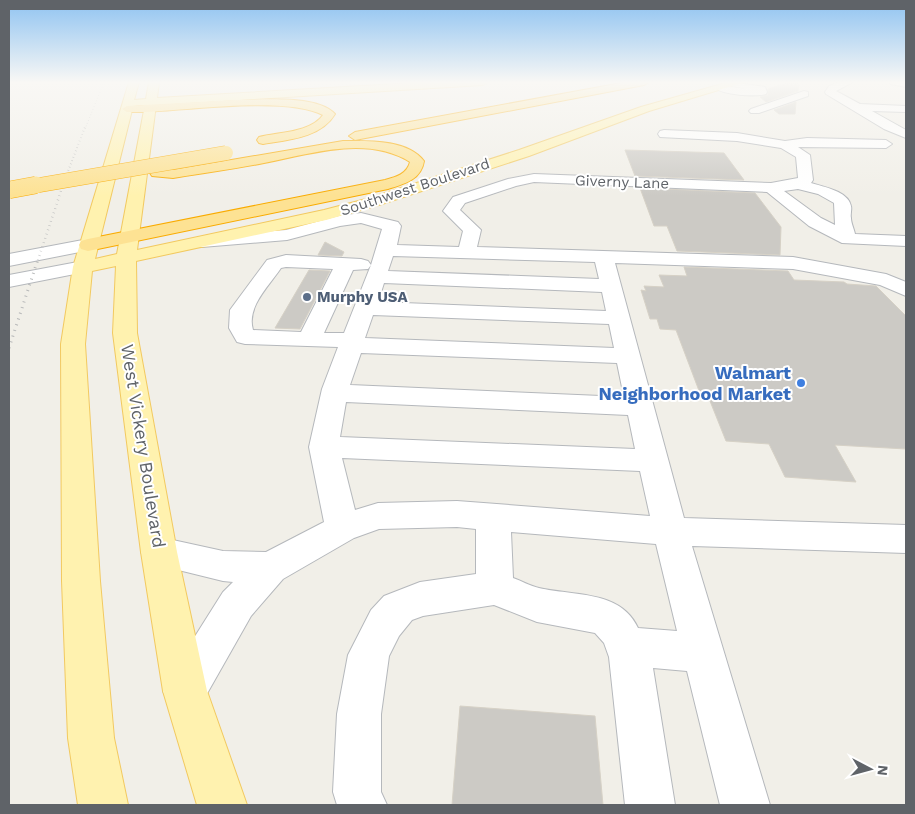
<svg xmlns="http://www.w3.org/2000/svg" width="915" height="814" viewBox="0 0 915 814" font-family="'Work Sans',sans-serif">
  <rect width="100%" height="100%" fill="#f1efe8"/>
  <!-- building -->
  <path fill="#cccac5" stroke="#d6d1c6" d="M789,82H799L798,91L766,102L760,97L768,95V89Z
    M796,102L795,114H779L774,110Z
    M625,150L724,153L744,180L635,176Z
    M640,188L755,193L781,227L780,255L677,251L667,226H654Z
    M325,242L344,252L342,256L318,255Z
    M684,267L788,271L794,280L844,282L847,284L876,286L906,316V449L835,445L856,482L785,477L769,444L726,441L708,396H701L676,330L660,329L657,319H650L641,290L646,291L644,286L664,287L659,275L687,276Z
    M309,270L330,271L300,329L275,328Z
    M460,706L595,716L603,805H452Z"/>
  <g fill="none" stroke-linecap="round" stroke-linejoin="round">
    <!-- minor casing -->
    <g stroke="#b5b8bc" stroke-width="2">
      <path id="minor" d="M730,82L765,87L767,92L766,94C754,97 724,95 715,88L720,85L747,89L731,86Z
        M839,82H853L836,91L860,104L906,106V112L872,111L906,130V138L884,129L826,94L825,92L829,86Z
        M889,82H906V87L891,84Z
        M804,91L808,92V96L759,113H751L749,111L751,109Z
        M664,130L737,133L785,141L807,138L886,140L892,144L886,148L798,147L810,155L813,180L811,183C824,187 848,191 851,206C852,210 850,214 851,218C851,223 854,229 855,234L906,236V246L842,243L809,226L767,192L534,182L516,186L465,203L460,210L481,230L477,247L793,257L886,274L906,282V296L880,285L793,269L615,263L684,518L906,525V553L692,546L770,805H720L687,671L653,668L675,805H625L609,657L604,643L595,633L537,622L494,605L423,616L412,620L399,636L389,656L381,714V792L387,805H337L333,792L337,714L348,655L371,610L384,596L420,582L476,574V529L457,527L379,529L354,538L283,579L251,616L200,706L185,713L170,706L163,691L170,676L223,592L233,582L223,581L146,562L141,552L146,542L159,537L223,551L266,552L324,522L309,447L322,389L338,347L245,344L237,342L229,328L230,310L267,260L286,255L361,259L368,261L371,265L382,229L361,223L340,226L287,240L202,247L196,246L193,242L196,238L286,230L339,216L361,213L398,222L401,226L397,245L459,247L463,231L443,211L453,197L508,179L534,174L771,183L798,178L796,157L781,148L737,141L660,137L658,134L660,131ZM798,189L818,194L834,203L835,225L821,218L784,191ZM393,256L595,262L599,279L388,271ZM371,265L344,333H324L353,270L368,269ZM286,267L333,269L301,332L253,330C246,307 269,286 281,268ZM384,283L602,292L606,311L378,302ZM373,315L609,324L614,348L365,338ZM361,353L617,363L624,397L350,385ZM346,402L628,415L635,449L340,437ZM342,458L640,471L650,516L457,501L378,503L355,510ZM511,532L656,544L677,631L638,628C621,590 573,596 539,588C530,586 522,581 513,578Z
        M88,239L95,241L97,245L95,249L9,266V254Z
        M83,261L90,263L93,267L90,271L9,287V275Z"/>
    </g>
    <!-- major casing -->
    <g stroke="#f2c960" stroke-width="2">
      <path id="major" d="M129,82H139L134,100L146,99L149,82H159L157,98L431,82H488L483,85L156,105L137,250L324,210L370,198L519,150L641,107L729,82H745L649,111L529,156L382,204L326,220L136,261L137,333L177,552L207,691L247,805H197L163,691L141,552L113,333L116,266L92,271L85,344L100,581L114,738L128,805H78L68,738L62,581L61,344L73,267ZM145,105L117,254L95,259L133,106Z"/>
    </g>
    <!-- highway casing -->
    <g stroke="#f9ab00" stroke-width="2">
      <path id="highway" d="M627,82H649L644,85L355,140L349,136L355,132Z
        M234,100C259,100 317,94 335,114C321,138 287,140 263,144L259,143L257,140L259,137C278,132 310,133 323,115C287,96 188,110 145,112H127L122,109L127,106Z
        M343,141C368,141 407,139 424,161C421,180 404,184 388,189L88,251L81,249L79,245L81,241L88,239L385,180C396,177 407,174 410,162C367,135 310,154 264,163C234,169 203,173 173,178L152,176L150,173L152,170H173Z"/>
    </g>
    <!-- minor -->
    <use href="#minor" fill="#fff" fill-rule="evenodd"/>
    <!-- major -->
    <use href="#major" fill="#fff2af" fill-rule="evenodd"/>
    <!-- highway -->
    <use href="#highway" fill="#fde293" fill-rule="evenodd"/>
    <!-- rail-far3 -->
    <path stroke="#b6b7b8" stroke-width="1" stroke-dasharray="0.5 2.5" stroke-linecap="butt" d="M85,129L104,82"/>
    <!-- rail-far2 -->
    <path stroke="#b6b7b8" stroke-width="2" stroke-dasharray="0.5 3" stroke-linecap="butt" d="M62,187L85,127"/>
    <!-- rail-far1 -->
    <path stroke="#b6b7b8" stroke-width="2.5" stroke-dasharray="0.5 4" stroke-linecap="butt" d="M38,260L63,185"/>
    <!-- rail -->
    <path stroke="#b6b7b8" stroke-width="3" stroke-dasharray="1 5" stroke-linecap="butt" d="M9,348L38,259"/>
    <!-- highway-bridge-far1 casing -->
    <g stroke="#f9ab00" stroke-width="15" stroke-linecap="butt">
      <path id="highway-bridge-far1" d="M28,187L226,153"/>
    </g>
    <!-- highway-bridge casing -->
    <g stroke="#f9ab00" stroke-width="18" stroke-linecap="butt">
      <path id="highway-bridge" d="M9,190L36,185"/>
    </g>
    <!-- highway-bridge-far1 -->
    <use href="#highway-bridge-far1" stroke="#fde293" stroke-width="14"/>
    <!-- highway-bridge -->
    <use href="#highway-bridge" stroke="#fde293" stroke-width="17"/>
  </g>
  <!-- sky -->
  <linearGradient id="sky" x2="0" y2="1"><stop stop-color="#8fc3f1"/><stop offset="0.42" stop-color="#f9f8f5"/><stop offset="1" stop-color="#f9f8f5" stop-opacity="0"/></linearGradient>
  <rect width="915" height="196" fill="url(#sky)"/>
  <!-- markers -->
  <circle fill="#5c6f8a" stroke="#fff" stroke-width="2" cx="307" cy="297" r="5"/>
  <circle fill="#3f7fe0" stroke="#fff" stroke-width="2" cx="801" cy="383" r="5"/>
  <g text-anchor="middle" stroke-width="4" stroke-linejoin="round" paint-order="stroke">
    <!-- far-street labels -->
    <g font-size="15" fill="#5f6368" stroke="#fff">
      <text transform="translate(622 182) rotate(2)" y="5">Giverny Lane</text>
      <text transform="translate(415 187) rotate(-18)" y="5">Southwest Boulevard</text>
    </g>
    <!-- far-service labels -->
    <g font-size="15" font-weight="bold" fill="#4e5e75" stroke="#fff" text-anchor="start">
      <text x="317" y="302">Murphy USA</text>
    </g>
    <!-- shop labels -->
    <g font-size="18" font-weight="bold" fill="#366cbe" stroke="#fff" text-anchor="end">
      <text x="791" y="379">Walmart<tspan x="791" dy="21">Neighborhood Market</tspan></text>
    </g>
    <!-- street labels -->
    <g font-size="18" fill="#5f6368" stroke="#fff">
      <text transform="translate(143 446) rotate(81)" y="6">West Vickery Boulevard</text>
    </g>
  </g>
  <!-- border -->
  <rect width="915" height="814" fill="none" stroke="#5f6368" stroke-width="20"/>
  <!-- north arrow -->
  <g transform="translate(870 769) rotate(96)" stroke="#ffffff" stroke-width="4" paint-order="stroke">
  <path d="M0-4L9 19L0 12L-9 19Z" fill="#5f6368"/>
  <text y="-8" font-size="14" font-weight="bold" text-anchor="middle" fill="#5f6368">N</text>
  </g>
</svg>
